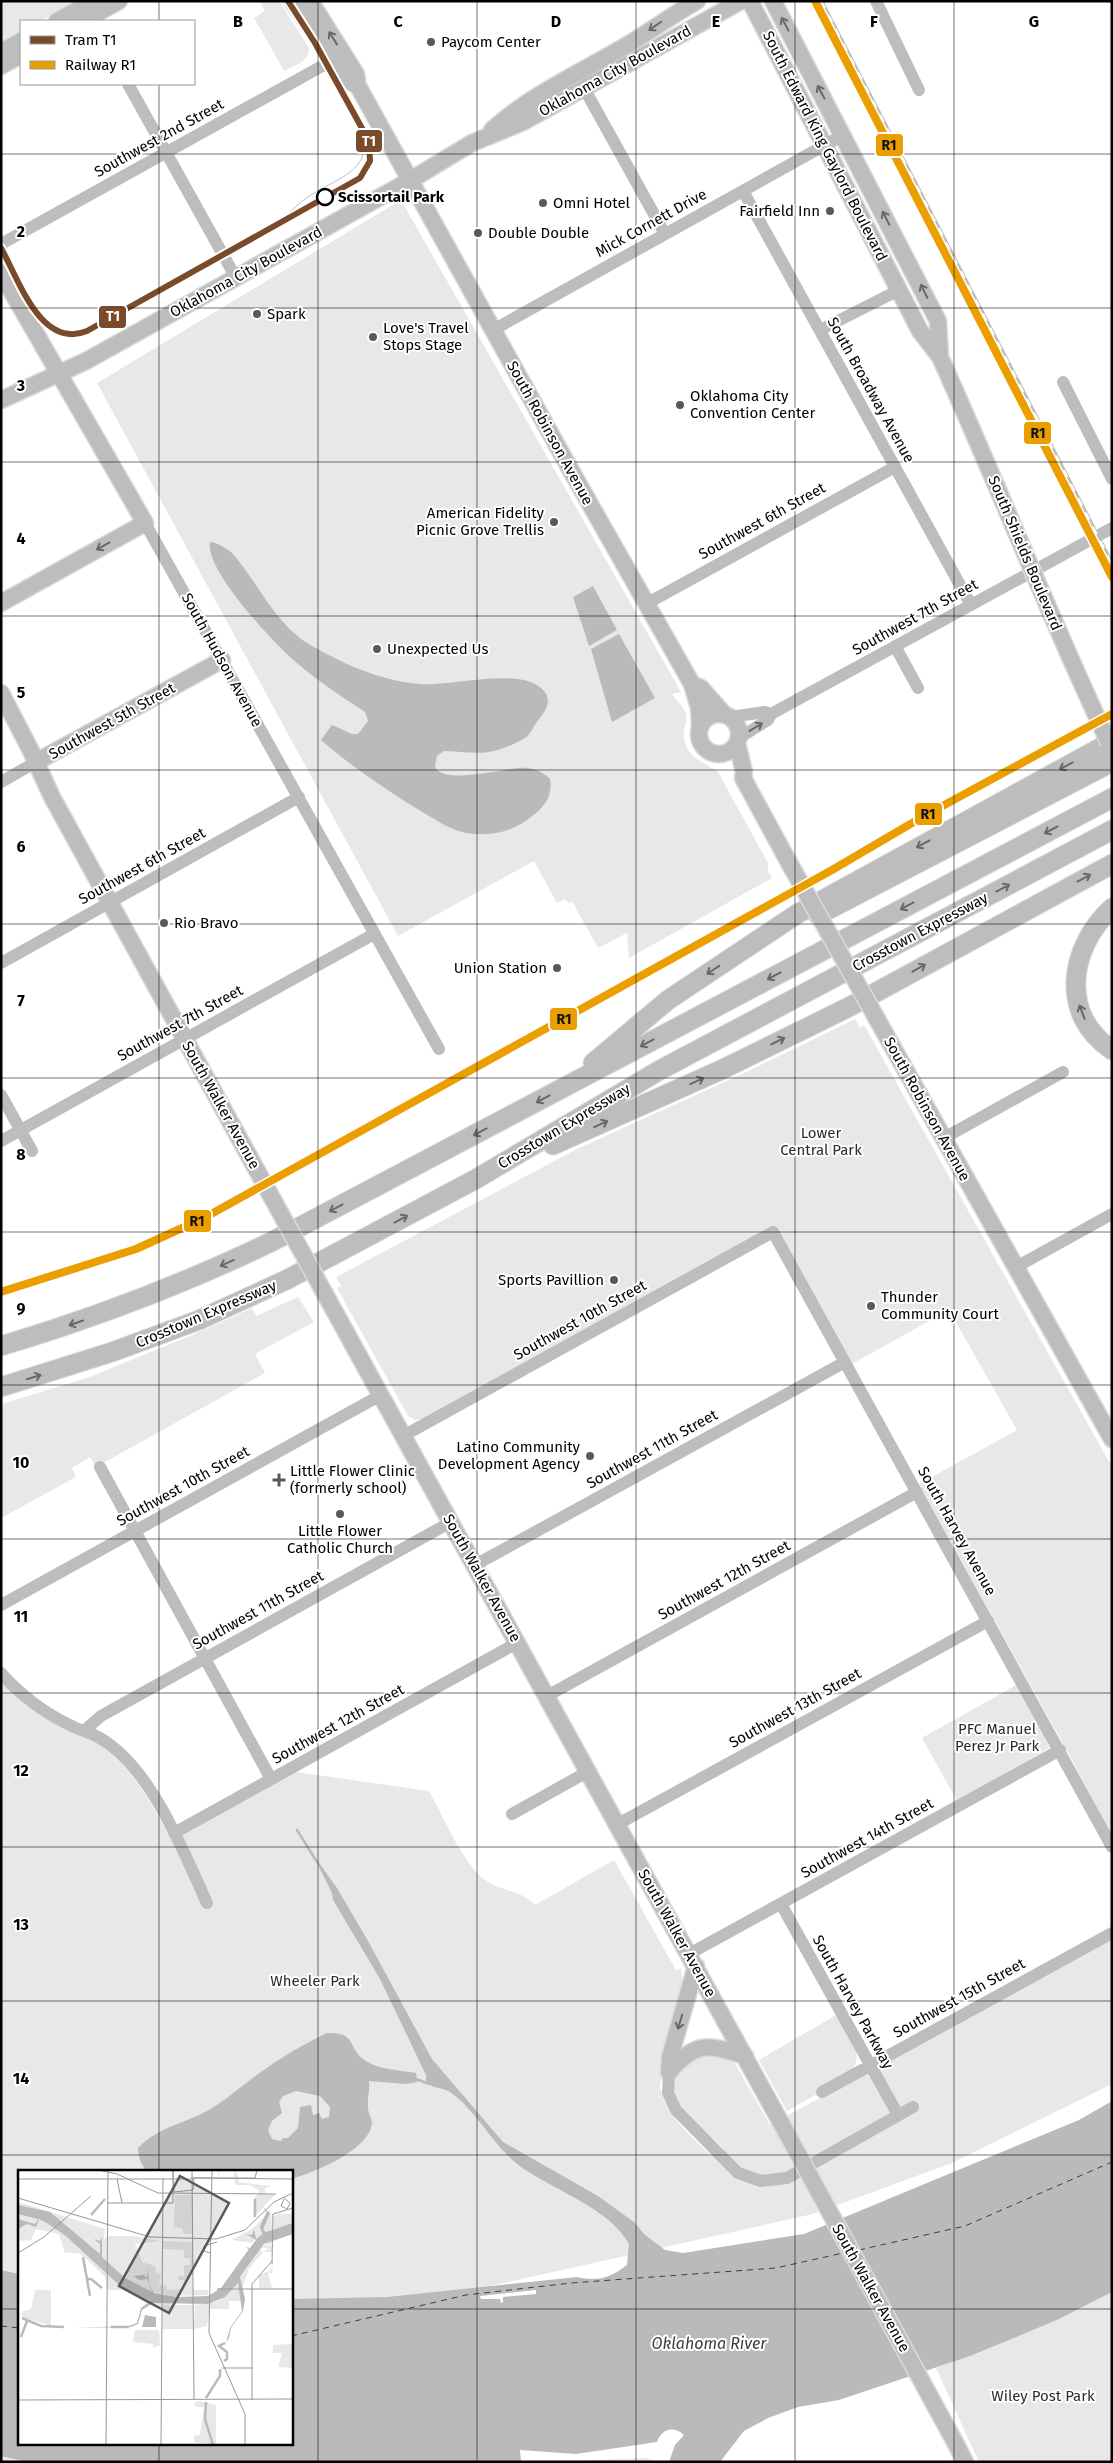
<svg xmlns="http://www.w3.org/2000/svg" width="1113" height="2463" viewBox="0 0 1113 2463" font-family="'Fira Sans',sans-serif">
  <rect width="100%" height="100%" fill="#fff"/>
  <!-- green -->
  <path fill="#e8e8e8" d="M1,1H77L41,21H21V32L1,44Z
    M260,1H279L309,48C310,61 294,66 284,71L254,18L265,11Z
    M401,200L681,692L672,694C676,701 683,705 686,713C688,720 684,726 684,732C682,755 703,762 718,772L768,863V871L772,878L629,958L627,933L598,948L572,901L568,903L565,899L557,903L534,861L398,936L97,383Z
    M855,1019L860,1028L864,1025L1112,1467V1836L1072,1760L919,1484L1017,1430L949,1310L852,1364L774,1226L422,1419L415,1420L408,1416L337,1288L341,1286L336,1277L579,1148L742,1074Z
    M298,1297L314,1322L255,1354L265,1373L96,1467L90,1457L72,1468L76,1477L1,1518V1404L87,1378L195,1334L252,1308L256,1316Z
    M1,1681L97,1743C132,1767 152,1803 171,1840L296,1772L429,1791C444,1817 465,1870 490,1883C506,1892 522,1891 535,1905L614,1860L676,1970L681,1968L683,1988L660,2086C665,2116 691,2135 711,2156L724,2149L680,2105L673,2089L674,2074L702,2051L733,2060L770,2125L1112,1939V2084L952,2163L813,2214L485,2287L291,2394V2172H19V2444L168,2462H1Z
    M1018,1684L1045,1733L1049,1748L957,1801L922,1738Z
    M836,2015C844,2029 865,2053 853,2068L856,2072L787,2111L759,2060Z
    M1112,2292V2462H979L936,2368L1057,2320Z
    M648,2458L657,2462H587L592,2460Z"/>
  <!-- water -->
  <path fill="#bababa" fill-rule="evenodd" d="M210,542C217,542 228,549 233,554C259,584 275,625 312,646C344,664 379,680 418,684C450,687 517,667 541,688C555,700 545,712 536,723C532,729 531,734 525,738C517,743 503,749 494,751C478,755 460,751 444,751L437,756L435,766C441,787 508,766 527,768C536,769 543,772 550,779C553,797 544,807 531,817C513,832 489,837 466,833C451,830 437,821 424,813C388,791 353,768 321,740L332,725L352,734H358L368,721L365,712C342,697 318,681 297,663C275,645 204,569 210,542Z
    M593,586L617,630L589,646L573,597Z
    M619,634L655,698L612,722L591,649Z
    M317,1860L337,1888L368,1941L432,2059L503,2142L598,2196L634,2222L645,2235L665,2250L683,2253L804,2234L1079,2120L1112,2101V2292L1057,2320L970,2356L839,2400L798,2407L768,2418L744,2431L720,2462H669L675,2445L684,2435C674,2426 662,2428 657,2442L576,2454L520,2450L521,2462H27L1,2456V2270L19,2274V2444H291V2299L387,2297L577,2277C598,2282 610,2278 627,2265L629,2244C610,2209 556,2191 524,2169C494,2149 477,2110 450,2092C442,2087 433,2089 426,2082V2075L380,1979L333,1900L332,1893L316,1861Z
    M327,2033C359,2032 346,2049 366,2061C380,2070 400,2070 416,2073L417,2082L406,2084L369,2081C370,2090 367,2099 368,2108C368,2113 372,2119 372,2123C370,2150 313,2173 291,2179V2172H147C141,2164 138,2157 138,2148C157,2128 182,2124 205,2112C225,2101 240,2087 258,2074C280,2058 302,2045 327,2033ZM296,2091L320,2096L330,2107L329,2117L322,2119L319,2113L313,2115L311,2105L300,2107L298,2128L288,2138H283L281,2141L272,2139L268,2130L272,2121L282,2113L279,2102L283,2096Z"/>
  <!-- pier -->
  <path fill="#fff" d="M536,2290V2294L503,2297V2302L501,2303L500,2299H481L480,2296Z"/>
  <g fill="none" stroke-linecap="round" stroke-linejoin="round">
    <!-- stream -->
    <path stroke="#bababa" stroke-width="2.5" d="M297,1830L317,1862
      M416,2079L429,2084"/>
    <!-- ferry -->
    <path stroke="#3d3d3d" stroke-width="1" stroke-dasharray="6 5" stroke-linecap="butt" d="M859,2250L965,2226L1112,2162
      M1,2326L19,2328
      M291,2336L466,2295L571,2283L776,2268L843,2253"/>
    <!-- major casing -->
    <g stroke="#dbdbdb" stroke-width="19">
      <path id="major" d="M292,1L347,80L358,86L569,467L692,684L699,708L700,726
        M310,1L356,74L357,80
        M750,1L920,331L940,357
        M773,1L938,321L940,357
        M57,21L94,1
        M83,21L119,1
        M1,52L21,41
        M1,66L21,55
        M492,130C533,93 582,72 629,44C652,30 674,14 697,1
        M1,273L145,523L1,603
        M1,400L86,361L409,181L472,143L523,122L741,1
        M692,684L701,688L724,714
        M1,693L30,749L52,797L249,1156
        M699 734a20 20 0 1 1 40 0a20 20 0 1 1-40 0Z
        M737,743L744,772L743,778L787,859
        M36,762L222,660
        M877,1019L1112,1439
        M325,1294L786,2132
        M669,2072L670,2057L696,1966
        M669,2072C696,2041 708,2044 745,2056
        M957,2446L965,2462"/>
    </g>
    <!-- highway casing -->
    <g stroke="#dbdbdb" stroke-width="21">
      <path id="highway" d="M1112,908C1070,946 1058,1014 1112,1050
        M818,915L1112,762
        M593,1063L668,1000L797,914L1109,743
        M553,1145L721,1070L849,1007L1112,864
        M1,1346C94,1318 184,1284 271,1242L1112,798
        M1,1387L112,1352L199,1320L288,1279L476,1179L660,1070L1112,830"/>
    </g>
    <!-- minor -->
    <path stroke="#bdbdbd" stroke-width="12" d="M876,1L919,90
      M128,84L236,278
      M584,88L665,234
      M743,191L971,605
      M1,244L333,60
      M493,330L843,135
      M820,330L899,290
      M1063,382L1112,479
      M145,523L439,1049
      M646,604L895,467
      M895,646L918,688
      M730,717L765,712L771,714L1112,528
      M739,738L768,720L771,714
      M1,782L36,762
      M1,963L299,797
      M1,1095L32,1151
      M944,1138L1063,1072
      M1,1141L374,934
      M1016,1267L1112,1214
      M403,1436L773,1232L1112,1847
      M100,1467L271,1779
      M475,1565L845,1362
      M1,1605L381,1395
      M1,1673C20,1695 47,1715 74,1727C82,1731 91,1733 98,1737C151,1766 183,1851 207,1903
      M547,1696L917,1492
      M84,1731L101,1716L451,1522
      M512,1814L589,1771
      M618,1824L988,1621
      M174,1833L517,1643
      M781,1904L898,2115
      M689,1954L1060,1750
      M669,2072L668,2093L676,2110L738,2173L761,2181L787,2178L913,2107
      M822,2092L1112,1933"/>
    <!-- major -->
    <use href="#major" stroke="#bdbdbd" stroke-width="16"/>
    <!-- highway -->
    <use href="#highway" stroke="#bdbdbd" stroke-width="19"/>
    <!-- tram -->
    <path stroke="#bdbdbd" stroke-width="1" d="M272,228C285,218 296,204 311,195C345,174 378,169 358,120"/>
    <!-- rail casing -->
    <g stroke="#bdbdbd" stroke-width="4.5">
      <path id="rail" d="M821,1L1112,564
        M1,1292L136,1249L204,1218L832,870L924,816L1112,714"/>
    </g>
    <!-- rail -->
    <use href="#rail" stroke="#fff" stroke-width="2.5" stroke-dasharray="8" stroke-linecap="butt"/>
    <!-- major-bridge casing -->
    <g stroke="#dbdbdb" stroke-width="19" stroke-linecap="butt">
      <path id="major-bridge" d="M940,357C998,485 1049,616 1109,743
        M787,859L877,1019
        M249,1156L325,1294
        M786,2132L957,2446"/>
    </g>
    <!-- major-bridge -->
    <use href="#major-bridge" stroke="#bdbdbd" stroke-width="16"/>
    <!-- rail-1 casing -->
    <g stroke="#fff" stroke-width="11">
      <path id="rail-1" d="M815,1L1112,577
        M1,1292L136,1249L204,1218L832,870L924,816L1112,714"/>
    </g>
    <!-- rail-1 -->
    <use href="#rail-1" stroke="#eb9e00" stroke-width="8"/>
    <!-- tram-1 casing -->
    <g stroke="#fff" stroke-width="10">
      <path id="tram-1" d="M1,248C19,280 41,350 87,331L360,178L370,161L369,141L315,43L288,1"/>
    </g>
    <!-- tram-1 -->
    <use href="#tram-1" stroke="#7a4b2a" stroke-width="6"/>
  </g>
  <!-- one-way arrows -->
  <defs><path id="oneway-shaft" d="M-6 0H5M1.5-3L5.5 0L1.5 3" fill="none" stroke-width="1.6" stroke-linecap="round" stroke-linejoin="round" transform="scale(1.25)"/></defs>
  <g stroke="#686868">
    <use href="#oneway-shaft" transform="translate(785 24) rotate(-118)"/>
    <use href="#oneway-shaft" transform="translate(655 26) rotate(145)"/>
    <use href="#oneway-shaft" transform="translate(333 38) rotate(-122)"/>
    <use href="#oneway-shaft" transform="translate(821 92) rotate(-118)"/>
    <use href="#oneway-shaft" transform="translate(886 218) rotate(-117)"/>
    <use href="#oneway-shaft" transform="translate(924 291) rotate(-116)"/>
    <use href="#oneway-shaft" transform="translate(103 546) rotate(151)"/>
    <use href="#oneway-shaft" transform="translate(756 727) rotate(-31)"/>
    <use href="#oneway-shaft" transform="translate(1066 766) rotate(152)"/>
    <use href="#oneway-shaft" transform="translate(1051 830) rotate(152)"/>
    <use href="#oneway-shaft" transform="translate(923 844) rotate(152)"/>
    <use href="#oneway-shaft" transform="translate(1084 878) rotate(-28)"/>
    <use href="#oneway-shaft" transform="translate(1003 888) rotate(-28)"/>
    <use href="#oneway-shaft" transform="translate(907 906) rotate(152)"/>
    <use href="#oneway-shaft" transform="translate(919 968) rotate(-29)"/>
    <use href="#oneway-shaft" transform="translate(713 970) rotate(146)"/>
    <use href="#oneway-shaft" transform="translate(774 976) rotate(152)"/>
    <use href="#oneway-shaft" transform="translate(1082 1012) rotate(-111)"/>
    <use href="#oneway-shaft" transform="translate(778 1041) rotate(-26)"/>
    <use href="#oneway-shaft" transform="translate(647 1043) rotate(152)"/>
    <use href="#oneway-shaft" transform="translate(697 1081) rotate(-24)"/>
    <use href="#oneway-shaft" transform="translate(543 1099) rotate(152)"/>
    <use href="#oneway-shaft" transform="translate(601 1124) rotate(-24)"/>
    <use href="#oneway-shaft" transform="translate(480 1132) rotate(152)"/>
    <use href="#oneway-shaft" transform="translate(336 1208) rotate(152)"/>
    <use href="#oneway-shaft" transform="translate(401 1219) rotate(-28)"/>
    <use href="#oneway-shaft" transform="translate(227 1263) rotate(156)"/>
    <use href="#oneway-shaft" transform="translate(76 1323) rotate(161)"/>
    <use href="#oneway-shaft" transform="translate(34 1377) rotate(-17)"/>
    <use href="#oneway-shaft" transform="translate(680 2022) rotate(107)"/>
  </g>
  <!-- grid -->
  <path fill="none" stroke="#000" stroke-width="1" stroke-opacity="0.55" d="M159,1V21M318,1V2462M477,1V2462M636,1V2462M795,1V2462M954,1V2462M159,84V2172M1,154H1112M1,308H1112M1,462H1112M1,616H1112M1,770H1112M1,924H1112M1,1078H1112M1,1232H1112M1,1385H1112M1,1539H1112M1,1693H1112M1,1847H1112M1,2001H1112M1,2155H1112M1,2309H19M291,2309H1112M159,2444V2462"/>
  <!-- markers -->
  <g fill="#595959" stroke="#fff" stroke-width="2">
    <circle cx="431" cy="42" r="5"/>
    <circle cx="543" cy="203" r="5"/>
    <circle cx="830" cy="211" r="5"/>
    <circle cx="478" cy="233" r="5"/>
    <circle cx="257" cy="314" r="5"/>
    <circle cx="373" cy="337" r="5"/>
    <circle cx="680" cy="405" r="5"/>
    <circle cx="554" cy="522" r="5"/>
    <circle cx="377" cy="649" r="5"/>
    <circle cx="164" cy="923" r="5"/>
    <circle cx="557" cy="968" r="5"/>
    <circle cx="614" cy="1280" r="5"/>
    <circle cx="871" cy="1306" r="5"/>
    <circle cx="590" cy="1456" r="5"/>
    <path d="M276.5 1472.5h5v5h5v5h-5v5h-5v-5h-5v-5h5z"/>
    <circle cx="340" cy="1514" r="5"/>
  </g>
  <circle fill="#fff" stroke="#000" stroke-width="2.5" cx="325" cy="197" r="8"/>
  <g text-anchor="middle" stroke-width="4" stroke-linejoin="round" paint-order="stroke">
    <!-- poi labels -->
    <g font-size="15" fill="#000" stroke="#fff" text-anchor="start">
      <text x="441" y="47">Paycom Center</text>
      <text x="553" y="208">Omni Hotel</text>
      <text x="820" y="216" text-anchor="end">Fairfield Inn</text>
      <text x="488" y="238">Double Double</text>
      <text x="267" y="319">Spark</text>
      <text x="383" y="333">Love's Travel<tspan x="383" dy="17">Stops Stage</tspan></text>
      <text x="690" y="401">Oklahoma City<tspan x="690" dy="17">Convention Center</tspan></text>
      <text x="544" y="518" text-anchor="end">American Fidelity<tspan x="544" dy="17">Picnic Grove Trellis</tspan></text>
      <text x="387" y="654">Unexpected Us</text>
      <text x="174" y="928">Rio Bravo</text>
      <text x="547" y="973" text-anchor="end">Union Station</text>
      <text x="604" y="1285" text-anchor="end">Sports Pavillion</text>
      <text x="881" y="1302">Thunder<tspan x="881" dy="17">Community Court</tspan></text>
      <text x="580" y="1452" text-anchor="end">Latino Community<tspan x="580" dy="17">Development Agency</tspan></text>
      <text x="290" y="1476">Little Flower Clinic<tspan x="290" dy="17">(formerly school)</tspan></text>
      <text x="340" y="1536" text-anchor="middle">Little Flower<tspan x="340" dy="17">Catholic Church</tspan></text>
    </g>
    <!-- street labels -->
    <g font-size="15" fill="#000" stroke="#fff">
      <text transform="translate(615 71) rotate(-29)" y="5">Oklahoma City Boulevard</text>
      <text transform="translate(159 138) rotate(-29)" y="5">Southwest 2nd Street</text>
      <text transform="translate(825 146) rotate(63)" y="5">South Edward King Gaylord Boulevard</text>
      <text transform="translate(651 223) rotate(-29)" y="5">Mick Cornett Drive</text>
      <text transform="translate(246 272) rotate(-29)" y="5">Oklahoma City Boulevard</text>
      <text transform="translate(871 390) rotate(61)" y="5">South Broadway Avenue</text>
      <text transform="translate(550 433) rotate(61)" y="5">South Robinson Avenue</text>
      <text transform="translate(762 521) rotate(-29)" y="5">Southwest 6th Street</text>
      <text transform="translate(1025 553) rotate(67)" y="5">South Shields Boulevard</text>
      <text transform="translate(915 617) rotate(-29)" y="5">Southwest 7th Street</text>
      <text transform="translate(222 660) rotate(61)" y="5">South Hudson Avenue</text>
      <text transform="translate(112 721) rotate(-29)" y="5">Southwest 5th Street</text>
      <text transform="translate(142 866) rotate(-29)" y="5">Southwest 6th Street</text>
      <text transform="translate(920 932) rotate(-28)" y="5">Crosstown Expressway</text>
      <text transform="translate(180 1023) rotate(-29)" y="5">Southwest 7th Street</text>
      <text transform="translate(221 1105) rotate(61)" y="5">South Walker Avenue</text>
      <text transform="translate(927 1109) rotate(61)" y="5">South Robinson Avenue</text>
      <text transform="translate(564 1126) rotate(-31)" y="5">Crosstown Expressway</text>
      <text transform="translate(206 1314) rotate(-23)" y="5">Crosstown Expressway</text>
      <text transform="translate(580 1320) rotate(-29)" y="5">Southwest 10th Street</text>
      <text transform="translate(652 1449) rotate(-29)" y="5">Southwest 11th Street</text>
      <text transform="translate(183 1486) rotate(-29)" y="5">Southwest 10th Street</text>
      <text transform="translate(957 1531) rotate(61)" y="5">South Harvey Avenue</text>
      <text transform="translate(482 1578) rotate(61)" y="5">South Walker Avenue</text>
      <text transform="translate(724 1580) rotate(-29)" y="5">Southwest 12th Street</text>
      <text transform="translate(258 1610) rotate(-29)" y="5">Southwest 11th Street</text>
      <text transform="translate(795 1708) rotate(-29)" y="5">Southwest 13th Street</text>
      <text transform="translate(338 1724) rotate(-29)" y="5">Southwest 12th Street</text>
      <text transform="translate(867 1838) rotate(-29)" y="5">Southwest 14th Street</text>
      <text transform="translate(677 1933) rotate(61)" y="5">South Walker Avenue</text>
      <text transform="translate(959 1998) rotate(-29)" y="5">Southwest 15th Street</text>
      <text transform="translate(853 2002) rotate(61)" y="5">South Harvey Parkway</text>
      <text transform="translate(871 2288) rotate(61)" y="5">South Walker Avenue</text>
    </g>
    <!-- stop labels -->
    <g font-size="15" font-weight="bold" fill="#000" stroke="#fff" text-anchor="start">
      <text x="338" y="202">Scissortail Park</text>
    </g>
    <!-- park labels -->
    <g font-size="15" fill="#2c2c2c" stroke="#fff">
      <text x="821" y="1138">Lower<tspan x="821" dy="17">Central Park</tspan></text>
      <text x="997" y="1734">PFC Manuel<tspan x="997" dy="17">Perez Jr Park</tspan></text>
      <text x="315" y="1986">Wheeler Park</text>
      <text x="1043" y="2401">Wiley Post Park</text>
    </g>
    <!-- water labels -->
    <g font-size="16" font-style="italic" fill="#3d3d3d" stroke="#fff">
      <text x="709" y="2349">Oklahoma River</text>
    </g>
  </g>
  <!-- overview -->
  <g transform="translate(18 2170)">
    <rect width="275" height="275" fill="#fff"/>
    <path d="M200,0H218L221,12L253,16L247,18L248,24H258L235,48L236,28L242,21L232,15H217L216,1H202L200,8ZM157,25H175V64H166L164,58L156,57ZM0,32L87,59L86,70L89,66H117L143,71L119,74L116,70L124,92L137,96L139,104H143L141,114L149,116V120L166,119V110H160V106H166V95H172V88H166V80L145,79V71L175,72V120H190V125L153,126L127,120H107L130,132L128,133L105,120H89L87,107L69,89L61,83H47L41,64L18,59L13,70L0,71ZM253,40L254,60L239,69L235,66L236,59L234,65L228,64L237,69L234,73L214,70L234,59ZM260,44H275V54L256,60L255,47ZM254,70V74L247,75L254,76V82H245L231,99L224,118L222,108L242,80L245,82L252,78H243ZM255,95L254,103H250L254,118H241V105L251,101ZM219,112L225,131H211V139H192L189,156L176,159L177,135L200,131ZM17,120H33V156L4,147V142L13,139ZM145,135H175V159H144ZM117,160H141L142,175L135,178V174L115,172ZM275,174V198L260,197L264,183H255V175ZM180,231L198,235V275L176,272V266L182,265L186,237H178L176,234Z" fill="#e8e8e8"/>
    <path d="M0,35L32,42L82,84V74L76,69L82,71L84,67V87L107,108L134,122L129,109L122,110L115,106L126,105L129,108L130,97L131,114L136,123L158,127L190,126L203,118L231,79L227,77L232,78L238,70L228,64L234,65L236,59L238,69L245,64L243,56L250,43L244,36L252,43L245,60L248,62L275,53V64L246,74L222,107L227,129L225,141L213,158L211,168L208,173L212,158L224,141L220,113L207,127L190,134L135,133L124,140L120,154L113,157L54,158L111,156L119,153L123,138L132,131L102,116L48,66L29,53L21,49L18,57L9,54L0,59V49L17,54L20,49L0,44ZM127,145L138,147V157H124Z" fill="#bababa"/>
    <path fill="none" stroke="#bababa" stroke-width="2.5" d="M237,29V47M0,40L40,52M73,45L87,29M43,54L88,95M65,87L72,126M91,98L116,117L141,126M69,109H73L84,118M209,117L247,66L243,57L250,42M145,127L173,130M4,148L23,156L46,157M93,157H111M3,167L9,151M206,191L209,189V182L201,176L207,173M188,228L202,206V199M188,232L187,249L195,275"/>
    <path fill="none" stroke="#999" stroke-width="1" d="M80,0L99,4L140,23L258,24M155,0L156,22L175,20M174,0L176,230M194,0L191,163L227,244V275M173,8L275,9M0,9H175M99,9L104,33M175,20L176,8H237L239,0M265,27L272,33L269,39L263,36L266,29M0,28L132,67L198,69L227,60L256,32L275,23M89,33H155V0M0,83L26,67L73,26M192,83L186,81V76L199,72M254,94L255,44L275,38M199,119H275M204,198H234M0,230L275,229M234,230V114L254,91M88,275L90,0M143,275L145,8"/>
    <path fill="#595959" fill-opacity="0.15" stroke="#595959" stroke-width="2.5" d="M162,6L211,33L151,143L101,116Z"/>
    <rect width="275" height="275" fill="none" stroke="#000" stroke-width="2.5"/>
  </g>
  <g font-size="16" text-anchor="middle" font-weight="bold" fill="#000" stroke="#fff" stroke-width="4" stroke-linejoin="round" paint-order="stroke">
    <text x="238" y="27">B</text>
    <text x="398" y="27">C</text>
    <text x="556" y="27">D</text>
    <text x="716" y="27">E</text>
    <text x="874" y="27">F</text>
    <text x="1034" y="27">G</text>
    <text x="21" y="237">2</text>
    <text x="21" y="391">3</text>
    <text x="21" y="544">4</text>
    <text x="21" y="698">5</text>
    <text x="21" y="852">6</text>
    <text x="21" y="1006">7</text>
    <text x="21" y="1160">8</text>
    <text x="21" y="1314">9</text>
    <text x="21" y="1468">10</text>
    <text x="21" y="1622">11</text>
    <text x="21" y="1776">12</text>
    <text x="21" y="1930">13</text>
    <text x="21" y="2084">14</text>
  </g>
  <g stroke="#fff" stroke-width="2">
    <rect x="355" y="129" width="28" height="24" rx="5" fill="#7a4b2a"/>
    <rect x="875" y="133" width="29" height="24" rx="5" fill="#eb9e00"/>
    <rect x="98" y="305" width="29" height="24" rx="5" fill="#7a4b2a"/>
    <rect x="1023" y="421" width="29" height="24" rx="5" fill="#eb9e00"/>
    <rect x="914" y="802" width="29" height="24" rx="5" fill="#eb9e00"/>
    <rect x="549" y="1007" width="29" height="24" rx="5" fill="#eb9e00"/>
    <rect x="183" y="1209" width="29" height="24" rx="5" fill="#eb9e00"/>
  </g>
  <g font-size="14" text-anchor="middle" font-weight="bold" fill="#fff">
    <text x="369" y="146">T1</text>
    <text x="113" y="321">T1</text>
  </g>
  <g font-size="14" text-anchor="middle" font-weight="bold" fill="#111">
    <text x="889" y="150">R1</text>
    <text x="1038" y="438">R1</text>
    <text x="928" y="819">R1</text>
    <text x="564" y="1024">R1</text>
    <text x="197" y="1226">R1</text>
  </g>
  <!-- border -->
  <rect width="1113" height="2463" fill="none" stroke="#000000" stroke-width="5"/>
  <!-- legend -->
  <rect x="20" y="20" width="175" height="65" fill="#ffffff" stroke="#999999"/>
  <rect x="30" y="36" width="25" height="8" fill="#7a4b2a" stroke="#999999"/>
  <text x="65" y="45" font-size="15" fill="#000000">Tram T1</text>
  <rect x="30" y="61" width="25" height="8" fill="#eb9e00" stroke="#999999"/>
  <text x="65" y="70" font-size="15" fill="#000000">Railway R1</text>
</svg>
